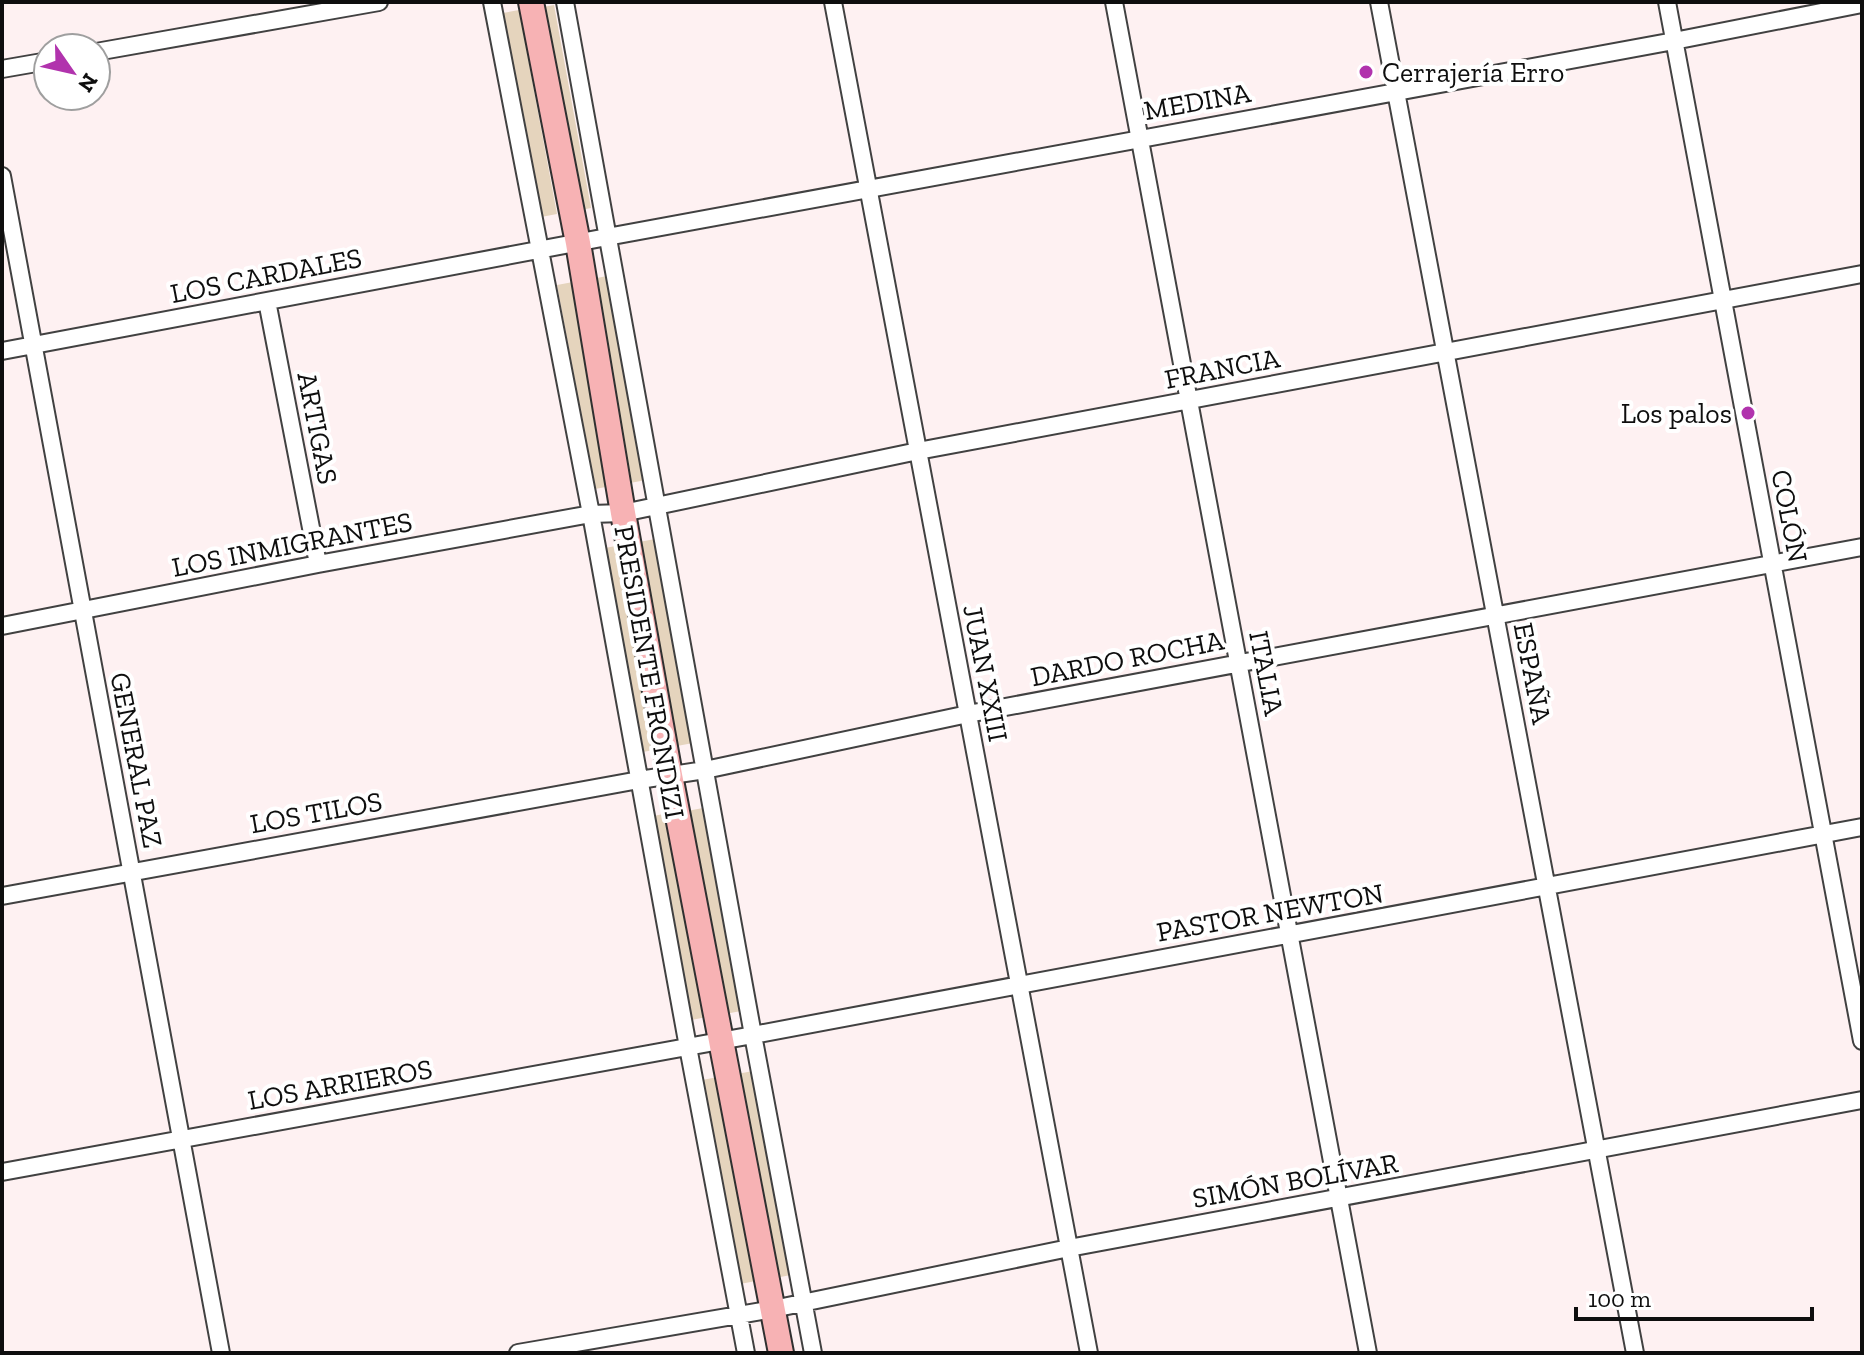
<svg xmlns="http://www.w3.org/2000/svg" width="1864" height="1355" viewBox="0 0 1864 1355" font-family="'Zilla Slab',serif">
  <rect width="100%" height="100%" fill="#fef1f2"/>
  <!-- green -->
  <path fill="#e5d4bd" d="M554,5L591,208L576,211L538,8Z
    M519,10L557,214L541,217L503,13Z
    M607,276L646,480L630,483L592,279Z
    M573,282L611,486L595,489L557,285Z
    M655,539L693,743L677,746L639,542Z
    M621,545L659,749L643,752L605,548Z
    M703,808L741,1011L725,1014L687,811Z
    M669,813L707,1017L691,1020L653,816Z
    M753,1071L791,1275L775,1278L737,1074Z
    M718,1077L756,1281L740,1284L702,1080Z"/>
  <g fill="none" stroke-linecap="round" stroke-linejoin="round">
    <!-- street casing -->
    <g stroke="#414141" stroke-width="20">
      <path id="street" d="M492,2L591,514L688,1047L746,1353
        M565,2L753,1035L813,1353
        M833,2L1089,1353
        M1114,2L1368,1353
        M1379,2L1635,1353
        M1667,2L1862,1041
        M96,52L379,2
        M2,69L48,61
        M2,176L221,1353
        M267,301L318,564
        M2,351L607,237L1674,41L1862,4
        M2,626L318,564L591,514L623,513L918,451L1862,274
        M2,896L639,780L705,770L968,714L1862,547
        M2,1172L753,1035L1862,827
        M518,1353L773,1309L1069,1248L1862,1100"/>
    </g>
    <!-- secondary casing -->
    <g stroke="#303030" stroke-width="28">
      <path id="secondary" d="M531,2L578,243L623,513L670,775L781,1353"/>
    </g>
    <!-- street -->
    <use href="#street" stroke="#fff" stroke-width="16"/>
    <!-- secondary -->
    <use href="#secondary" stroke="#f7b2b4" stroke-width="24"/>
  </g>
  <!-- markers -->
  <g fill="#b133ad" stroke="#fff" stroke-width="3">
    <circle cx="1366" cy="72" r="8"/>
    <circle cx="1748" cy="413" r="8"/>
  </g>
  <g text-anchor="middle" stroke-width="8" stroke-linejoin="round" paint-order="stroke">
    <!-- poi labels -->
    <g font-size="28" fill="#0e0e0e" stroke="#fff" text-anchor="start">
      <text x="1382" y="82">Cerrajería Erro</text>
      <text x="1732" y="423" text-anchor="end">Los palos</text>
    </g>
    <!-- street labels -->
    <g font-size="28" fill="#0e0e0e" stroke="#fff">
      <text transform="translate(1197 101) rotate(-10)" y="10">MEDINA</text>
      <text transform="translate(266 275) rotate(-11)" y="10">LOS CARDALES</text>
      <text transform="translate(1222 368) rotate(-11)" y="10">FRANCIA</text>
      <text transform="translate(318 428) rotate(79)" y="10">ARTIGAS</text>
      <text transform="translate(1790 516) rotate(79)" y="10">COLÓN</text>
      <text transform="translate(292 544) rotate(-11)" y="10">LOS INMIGRANTES</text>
      <text transform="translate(1127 658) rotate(-11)" y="10">DARDO ROCHA</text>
      <text transform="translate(650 672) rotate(80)" y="10">PRESIDENTE FRONDIZI</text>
      <text transform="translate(986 673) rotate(79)" y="10">JUAN XXIII</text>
      <text transform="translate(1267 673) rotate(79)" y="10">ITALIA</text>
      <text transform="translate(1533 673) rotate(79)" y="10">ESPAÑA</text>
      <text transform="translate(137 760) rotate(79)" y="10">GENERAL PAZ</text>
      <text transform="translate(316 812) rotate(-10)" y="10">LOS TILOS</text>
      <text transform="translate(1270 912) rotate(-10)" y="10">PASTOR NEWTON</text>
      <text transform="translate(340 1084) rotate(-10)" y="10">LOS ARRIEROS</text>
      <text transform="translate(1295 1180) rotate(-10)" y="10">SIMÓN BOLÍVAR</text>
    </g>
  </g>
  <!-- border -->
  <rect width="1864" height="1355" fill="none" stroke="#0e0e0e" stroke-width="8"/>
  <!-- north arrow -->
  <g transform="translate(72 72) rotate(124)"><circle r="38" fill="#ffffff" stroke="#9f9f9f" stroke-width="2"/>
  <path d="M0-6L14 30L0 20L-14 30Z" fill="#b133ad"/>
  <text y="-12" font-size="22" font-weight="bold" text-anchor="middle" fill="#0e0e0e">N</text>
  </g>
  <!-- scale -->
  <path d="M1576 1307v12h236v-12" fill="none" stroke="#0e0e0e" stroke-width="4"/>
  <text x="1588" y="1307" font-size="24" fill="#0e0e0e" stroke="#ffffff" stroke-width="6" paint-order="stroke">100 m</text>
</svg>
